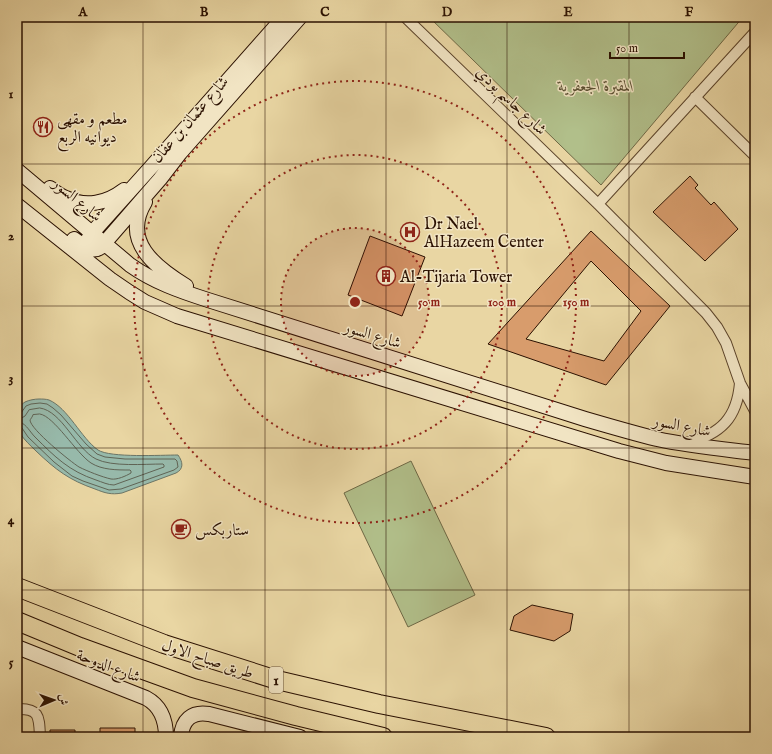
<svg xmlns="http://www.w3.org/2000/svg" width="772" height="754" viewBox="0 0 772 754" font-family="'IM FELL English',Amiri,serif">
  <rect width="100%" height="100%" fill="#e9d6a3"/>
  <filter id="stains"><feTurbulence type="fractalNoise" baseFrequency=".005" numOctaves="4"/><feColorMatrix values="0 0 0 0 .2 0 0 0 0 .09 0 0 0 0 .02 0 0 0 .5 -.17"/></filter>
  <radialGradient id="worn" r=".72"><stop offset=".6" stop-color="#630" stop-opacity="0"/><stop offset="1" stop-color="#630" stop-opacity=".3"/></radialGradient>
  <!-- green -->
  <path fill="#b1bf8a" stroke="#6e6845" d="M429,17H743L601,185Z
    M411,461L475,595L408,627L344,493Z"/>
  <!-- water -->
  <path fill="#97b9aa" stroke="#6b7566" d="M39,399C42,399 46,399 49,400C68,408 81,438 98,450C110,458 162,455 178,455C183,462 184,469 176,473L122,493C111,495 105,493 95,489C69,480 56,470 36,451C31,446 24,440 20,433C15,425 15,408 25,402C29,400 35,399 39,399Z"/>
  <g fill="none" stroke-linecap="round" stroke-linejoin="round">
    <!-- shore -->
    <path stroke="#606455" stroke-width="1" d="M40,408C62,411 76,449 96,459C112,467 144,464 163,464L164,465V467L114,485C108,485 102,482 96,480C69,471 55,457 35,437C30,432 27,425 20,422V419L25,416L29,410Z
      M17,414L21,413L26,406L31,404L40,403L47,404L53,408L61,415L86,444L97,454L105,457L125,459H175L177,461L178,467L174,470L121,489L109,490L83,481L72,476L54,462L28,437L22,428L17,427
      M40,414C54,416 76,453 91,463C102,470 117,470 130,470L131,471V473C126,476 117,480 111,479C102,477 87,471 79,467C71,462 30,429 30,420C30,420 33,416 33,415Z"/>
  </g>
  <!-- building -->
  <path fill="#d89c6c" stroke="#2a1000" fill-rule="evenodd" d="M690,176L698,185L695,188L711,205L714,202L738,229L705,261L653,212Z
    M591,231L670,306L606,385L488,344ZM591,261L641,311L604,361L526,339Z
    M370,236L425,257L402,316L348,295Z
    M532,605L573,614L570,631L554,641L510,630L514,616Z
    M100,728H135V737H100Z
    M50,730H75V737H50Z"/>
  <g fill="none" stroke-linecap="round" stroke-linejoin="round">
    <!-- street casing -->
    <g stroke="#5a4229" stroke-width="12">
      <path id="street" d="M405,17L598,204L706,313L717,327L726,343L740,383L755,411
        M695,97L755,156
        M598,204L755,32
        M687,443C721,434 737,418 740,383
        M17,709C40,708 39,717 40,737"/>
    </g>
    <!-- secondary casing -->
    <g stroke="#2a1000" stroke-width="16">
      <path id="secondary" d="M17,170L130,265C154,282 180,291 208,300L585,419C609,426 633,433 657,439C689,446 722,449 755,453
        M50,188C55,192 60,196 66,198C86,208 107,203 124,190
        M145,202C121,241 155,267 186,286
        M17,205L110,279L129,292L145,302L177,316L619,451L666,463L755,477
        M74,239C83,245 91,254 101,247L160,179L180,153L300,17
        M87,241L92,233L153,165L284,17
        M17,647L146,698C161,706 166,721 166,737
        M181,737C182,720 192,711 209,714L300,737"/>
    </g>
    <!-- highway casing -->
    <g stroke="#2a1000" stroke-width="20">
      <path id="highway" d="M17,587L164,644L277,680L379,704L546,737
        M17,621L80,647L193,688L296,716L383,737"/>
    </g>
    <!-- street -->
    <use href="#street" stroke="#f1e4c3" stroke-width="10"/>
    <!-- secondary -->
    <use href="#secondary" stroke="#f1e4c3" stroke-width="14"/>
    <!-- highway -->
    <use href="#highway" stroke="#e9d6a3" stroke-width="18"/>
  </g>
  <!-- grid -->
  <path fill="none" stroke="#2a1000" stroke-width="1" stroke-opacity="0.55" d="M143,17V737M265,17V737M386,17V737M507,17V737M629,17V737M17,164H755M17,306H755M17,448H755M17,590H755"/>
  <!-- distance rings -->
  <circle cx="355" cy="302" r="74" fill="#8f2418" fill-opacity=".12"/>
  <g fill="none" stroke="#8f2418" stroke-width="2" stroke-dasharray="2 4">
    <circle cx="355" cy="302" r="74"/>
    <circle cx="355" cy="302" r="147"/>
    <circle cx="355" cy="302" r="221"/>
  </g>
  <!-- icons -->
  <defs>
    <g id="restaurant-ring" transform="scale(1)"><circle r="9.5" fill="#f1e4c3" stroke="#8f2418" stroke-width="1.5"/><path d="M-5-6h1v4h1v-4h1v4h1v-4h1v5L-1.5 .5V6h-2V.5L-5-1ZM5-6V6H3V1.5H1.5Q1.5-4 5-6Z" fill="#8f2418"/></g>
    <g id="hospital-ring" transform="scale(1)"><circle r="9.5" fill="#f1e4c3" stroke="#8f2418" stroke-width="1.5"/><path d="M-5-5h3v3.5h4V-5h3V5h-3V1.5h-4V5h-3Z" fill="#8f2418"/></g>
    <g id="building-ring" transform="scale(1)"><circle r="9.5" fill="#f1e4c3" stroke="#8f2418" stroke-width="1.5"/><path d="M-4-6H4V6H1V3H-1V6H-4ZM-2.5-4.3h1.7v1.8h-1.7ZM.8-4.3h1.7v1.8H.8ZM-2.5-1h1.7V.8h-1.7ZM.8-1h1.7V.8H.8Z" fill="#8f2418"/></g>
    <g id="cafe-ring" transform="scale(1)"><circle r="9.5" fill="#f1e4c3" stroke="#8f2418" stroke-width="1.5"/><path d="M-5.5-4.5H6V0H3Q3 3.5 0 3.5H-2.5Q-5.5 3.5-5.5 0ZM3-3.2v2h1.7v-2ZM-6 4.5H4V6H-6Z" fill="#8f2418"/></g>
  </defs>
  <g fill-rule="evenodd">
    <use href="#restaurant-ring" x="43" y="127"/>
    <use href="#hospital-ring" x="410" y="232"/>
    <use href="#building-ring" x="386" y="276"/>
    <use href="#cafe-ring" x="181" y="529"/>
  </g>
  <g text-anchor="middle" stroke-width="3" stroke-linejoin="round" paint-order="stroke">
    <!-- shield labels -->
    <rect fill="#f1e4c3" stroke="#66503a" stroke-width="1" x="269" y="667" width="14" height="26" rx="3"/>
    <g font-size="15" font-weight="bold" fill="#2a1000">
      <text x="276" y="685">1</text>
    </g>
    <!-- park labels -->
    <g font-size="16" font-style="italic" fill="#594d30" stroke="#f1e4c3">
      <text x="596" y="91">المقبرة الجعفرية</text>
    </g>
    <!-- street labels -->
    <g font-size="16" fill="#2a1000" stroke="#f1e4c3">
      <text transform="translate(512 100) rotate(44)" y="6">شارع جاسم بودي</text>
      <text transform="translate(189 119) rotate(-49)" y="6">شارع عثمان بن عفان</text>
      <text transform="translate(78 199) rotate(40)" y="6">شارع السور</text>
      <text transform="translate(373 334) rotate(17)" y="6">شارع السور</text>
      <text transform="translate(682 425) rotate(11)" y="6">شارع السور</text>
      <text transform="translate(208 658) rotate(18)" y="6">طريق صباح الاول</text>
      <text transform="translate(109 665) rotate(21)" y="6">شارع الدوحة</text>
    </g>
    <!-- poi labels -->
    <g font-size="16" fill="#2a1000" stroke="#f1e4c3" text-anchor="start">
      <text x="57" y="124">مطعم و مقهى<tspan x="57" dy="18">ديوانيه الربع</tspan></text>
      <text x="424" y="229">Dr Nael<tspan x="424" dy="18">AlHazeem Center</tspan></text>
      <text x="400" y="282">Al-Tijaria Tower</text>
      <text x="195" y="535">ستاربكس</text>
    </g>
  </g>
  <circle cx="355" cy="302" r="6" fill="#8f2418" stroke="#f1e4c3" stroke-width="2"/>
  <g font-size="12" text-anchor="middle" font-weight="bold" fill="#8f2418" stroke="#f1e4c3" stroke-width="3" stroke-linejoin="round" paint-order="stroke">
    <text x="429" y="306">50 m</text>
    <text x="502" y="306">100 m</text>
    <text x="576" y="306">150 m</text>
  </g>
  <!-- margin -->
  <rect width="772" height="754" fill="none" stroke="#e9d6a3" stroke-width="44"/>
  <!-- north arrow -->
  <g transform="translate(54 700) rotate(88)" stroke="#f1e4c3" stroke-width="3" paint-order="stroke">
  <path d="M0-3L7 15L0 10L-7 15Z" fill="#2a1000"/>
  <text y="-6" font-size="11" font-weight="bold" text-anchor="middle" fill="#2a1000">ش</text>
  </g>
  <!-- scale -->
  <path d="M610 52v6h74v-6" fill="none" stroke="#2a1000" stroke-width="2"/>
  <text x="616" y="52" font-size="12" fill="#2a1000" stroke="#f1e4c3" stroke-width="3" paint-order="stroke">50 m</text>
  <rect x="22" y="22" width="728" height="710" fill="none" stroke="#2a1000" stroke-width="1.5"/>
  <g font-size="13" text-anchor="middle" font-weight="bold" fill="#2a1000">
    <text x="83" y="16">A</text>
    <text x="204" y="16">B</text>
    <text x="325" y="16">C</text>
    <text x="447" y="16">D</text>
    <text x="568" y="16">E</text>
    <text x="689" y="16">F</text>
    <text x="11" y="98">1</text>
    <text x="11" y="240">2</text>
    <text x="11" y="382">3</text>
    <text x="11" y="524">4</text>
    <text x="11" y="666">5</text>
  </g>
  <rect width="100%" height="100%" filter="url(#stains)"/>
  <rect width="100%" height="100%" fill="url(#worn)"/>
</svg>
